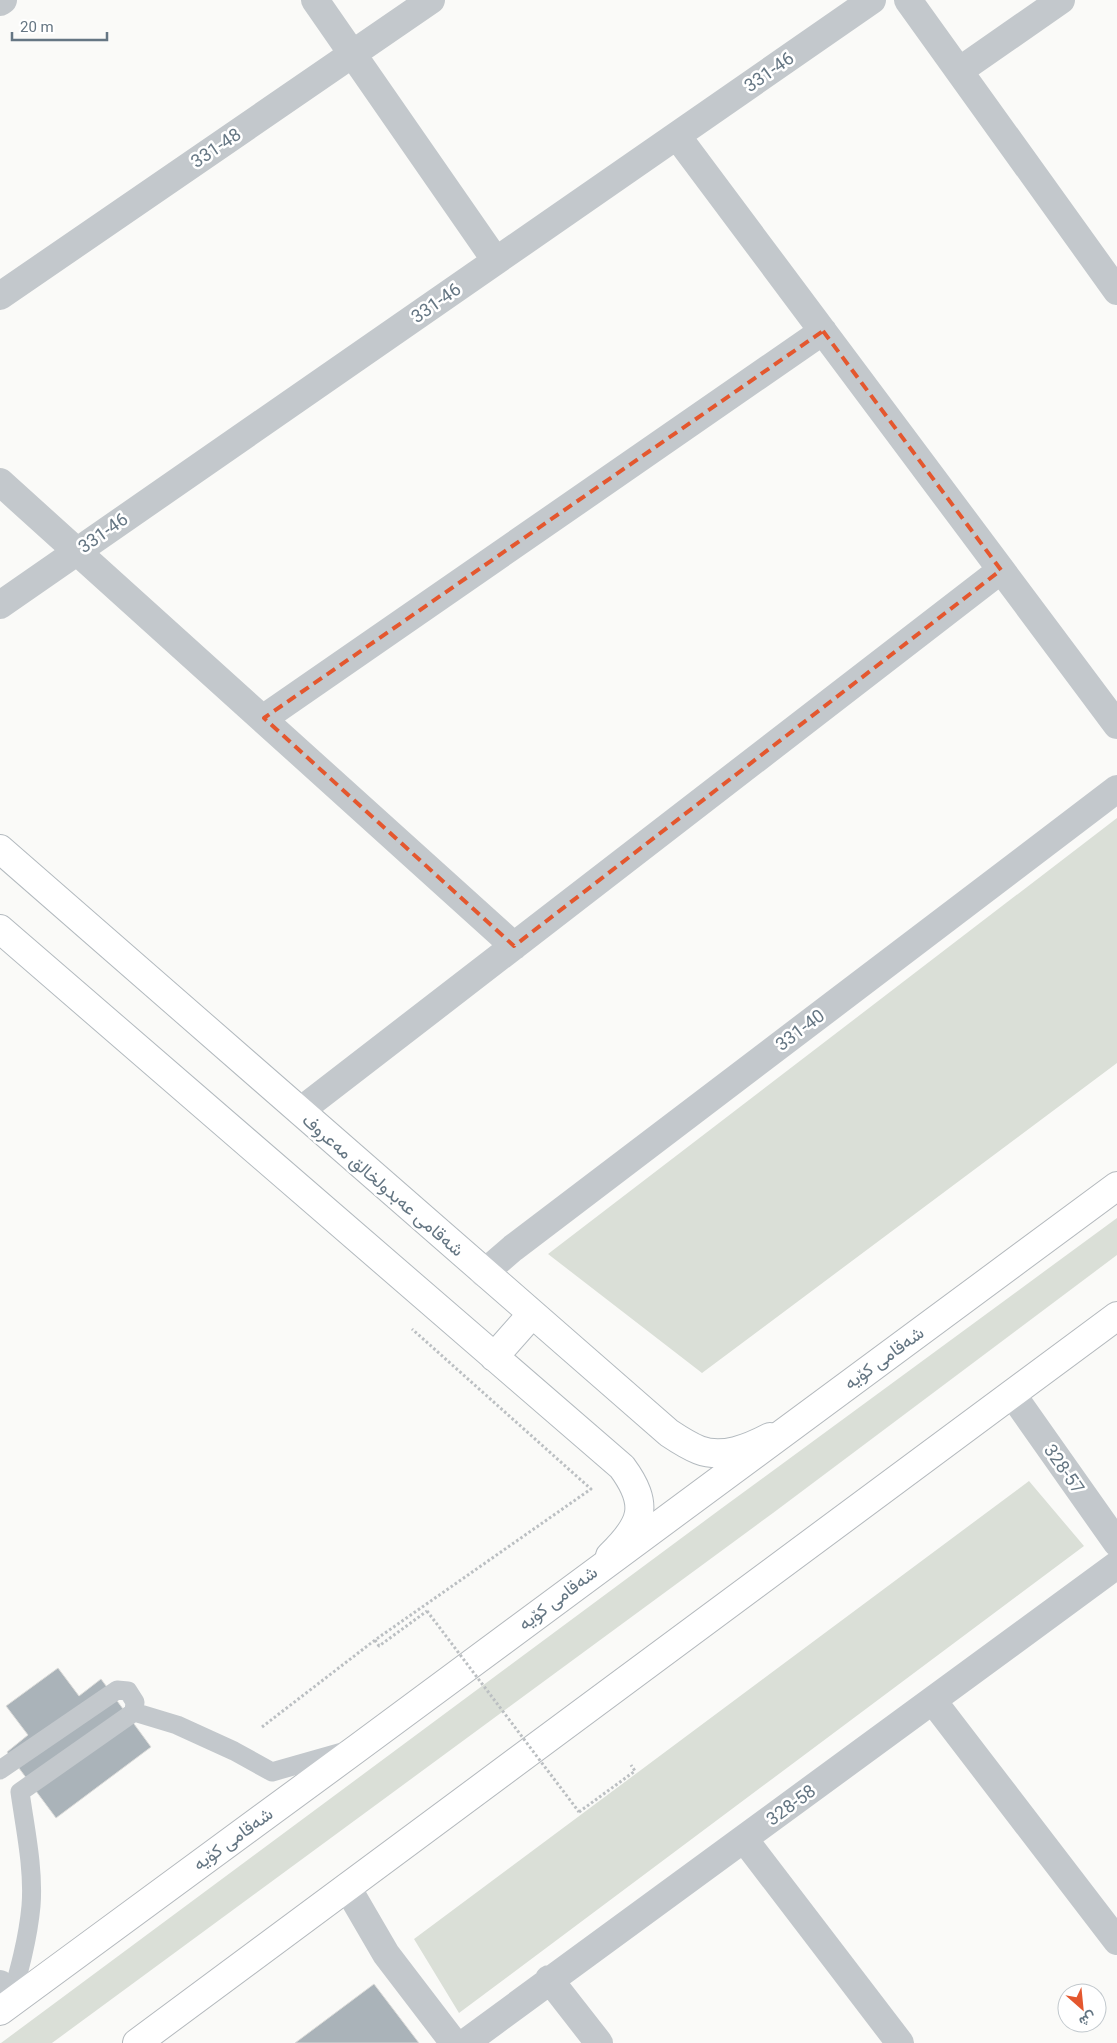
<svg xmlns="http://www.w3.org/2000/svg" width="1117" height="2043" viewBox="0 0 1117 2043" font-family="Roboto,Vazirmatn,sans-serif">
  <rect width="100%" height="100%" fill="#fafaf8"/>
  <!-- green -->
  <path fill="#dadfd7" d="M1117,818V1063L702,1373L548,1254Z
    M1117,1218V1255L773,1513L52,2043H1L722,1508Z
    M1029,1481L1084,1546L459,2013L414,1939Z"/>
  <!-- building -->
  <path fill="#aab3b9" stroke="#dcdcda" d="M58,1668L79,1696L101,1679L151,1747L56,1818L7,1752L28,1735L6,1706Z
    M374,1984L419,2043H295Z"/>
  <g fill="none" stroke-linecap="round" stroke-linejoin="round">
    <!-- secondary casing -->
    <g stroke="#b3babf" stroke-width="30">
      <path id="secondary" d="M0,849L669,1433C678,1439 689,1446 699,1450C723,1459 749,1448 770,1437
        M0,929L622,1467C650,1505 643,1524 610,1556
        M494,1357L532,1314"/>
    </g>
    <!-- trunk casing -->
    <g stroke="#b4b9bd" stroke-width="30">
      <path id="trunk" d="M0,2011L359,1747L1117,1186
        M137,2043L1117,1316"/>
    </g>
    <!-- path -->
    <path stroke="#bbbfc2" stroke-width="3" stroke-dasharray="2.5 2.5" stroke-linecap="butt" d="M375,1640L379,1646L427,1611
      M262,1727L375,1640L591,1489L412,1329
      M579,1812L635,1771L631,1765"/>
    <!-- service -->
    <path stroke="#c3c8cc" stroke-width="19" d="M0,1770L117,1690L128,1691L135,1702L134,1712
      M10,2003C19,1971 28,1939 31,1906C34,1869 25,1828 20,1792L134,1712L177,1725L234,1751L272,1772L346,1751"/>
    <!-- minor -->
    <path stroke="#c3c8cc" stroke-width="28" d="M315,0L496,261
      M908,0L1117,291
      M0,2L3,0
      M959,71L1061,0
      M677,136L1117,725
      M0,296L431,0
      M0,482L514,946
      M0,605L872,0
      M264,718L823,331
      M300,1111L1001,570
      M484,1273L513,1248L1117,789
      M1012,1394L1117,1543
      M933,1701L1117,1941
      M744,1839L900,2043
      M347,1887L386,1954L454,2043
      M549,1979L599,2043
      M0,1984L10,2003
      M465,2043L1117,1565"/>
    <!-- secondary -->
    <use href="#secondary" stroke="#fff" stroke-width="28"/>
    <!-- trunk -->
    <use href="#trunk" stroke="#fff" stroke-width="28"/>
    <!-- path-bridge -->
    <path stroke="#bbbfc2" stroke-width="3" stroke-dasharray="2.5 2.5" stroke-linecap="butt" d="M427,1611L579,1812"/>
  </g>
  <!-- marked area -->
  <path fill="none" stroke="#e4572e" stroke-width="4" stroke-dasharray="10 6" stroke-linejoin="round" d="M823,331L1001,570L514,946L264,718Z"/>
  <g text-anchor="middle" stroke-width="5" stroke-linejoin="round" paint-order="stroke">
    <!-- street labels -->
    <g font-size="18" fill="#657683" stroke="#fff">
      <text transform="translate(769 72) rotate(-35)" y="6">331-46</text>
      <text transform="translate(216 148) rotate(-34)" y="6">331-48</text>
      <text transform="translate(436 303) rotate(-35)" y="6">331-46</text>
      <text transform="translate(103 533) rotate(-35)" y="6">331-46</text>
      <text transform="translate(800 1030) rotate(-37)" y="6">331-40</text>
      <text transform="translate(383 1185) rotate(41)" y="6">شەقامی عەبدولخالق مەعروف</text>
      <text transform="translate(884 1358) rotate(-36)" y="6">شەقامی کۆیە</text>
      <text transform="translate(1064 1469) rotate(55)" y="6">328-57</text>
      <text transform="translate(558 1598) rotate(-37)" y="6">شەقامی کۆیە</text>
      <text transform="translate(791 1805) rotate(-36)" y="6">328-58</text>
      <text transform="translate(233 1839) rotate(-36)" y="6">شەقامی کۆیە</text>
    </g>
  </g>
  <!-- north arrow -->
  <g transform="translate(1082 2008) rotate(153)"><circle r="24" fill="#ffffff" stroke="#c1c8cd"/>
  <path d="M0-4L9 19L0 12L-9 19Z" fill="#e4572e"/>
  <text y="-8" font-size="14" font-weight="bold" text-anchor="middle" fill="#657683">ش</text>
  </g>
  <!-- scale -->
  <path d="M12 32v8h95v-8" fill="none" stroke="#657683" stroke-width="2.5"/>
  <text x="20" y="32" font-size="15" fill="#657683" stroke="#ffffff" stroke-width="4" paint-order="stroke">20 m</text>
</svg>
